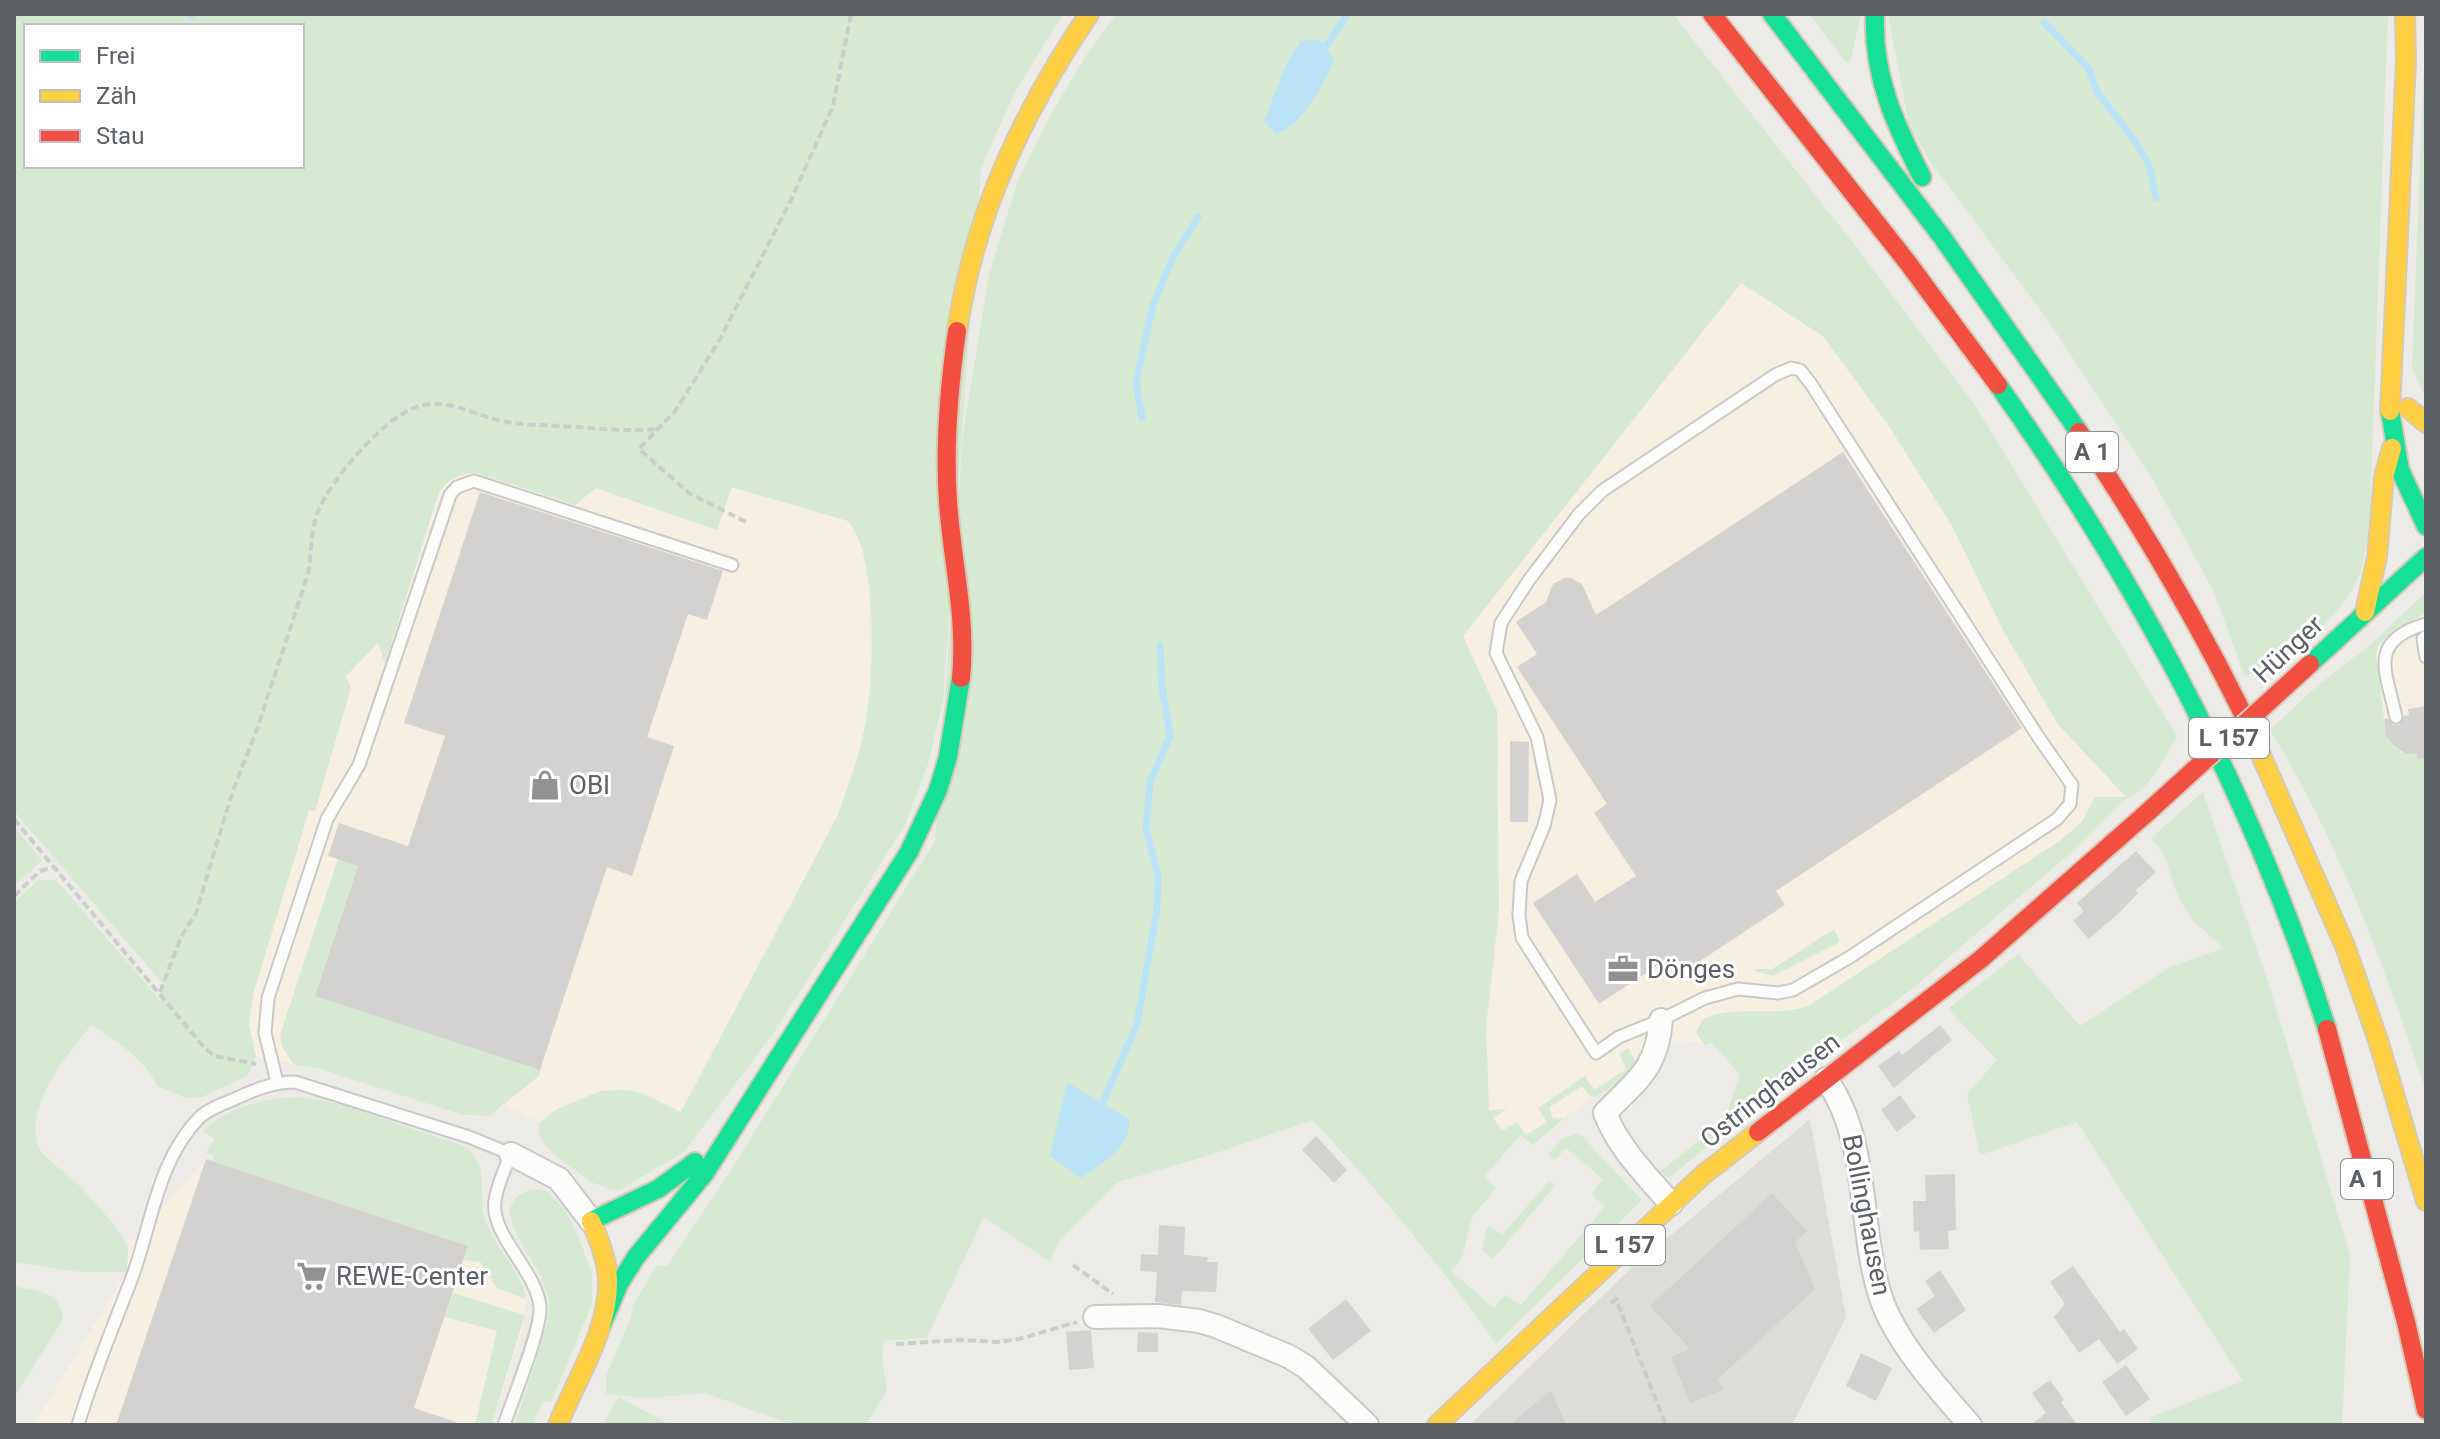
<svg xmlns="http://www.w3.org/2000/svg" width="2440" height="1439" viewBox="0 0 2440 1439" font-family="Roboto,sans-serif">
  <rect width="100%" height="100%" fill="#edebe7"/>
  <!-- commercial -->
  <path fill="#f7efe0" d="M1741,282L1823,336L1889,426L1952,526L2002,628L2057,723L2127,798L2079,846L1994,920L1912,989L1763,1102L1712,1043L1704,1045L1688,1041H1670L1635,1059L1636,1063L1630,1072L1531,1141L1518,1131L1483,1170L1489,1111L1486,1027L1499,910L1497,712L1463,636Z
    M464,473H477L575,505L596,488L716,530L731,487L848,521L855,529L862,549L868,583L872,670L866,723L854,769L838,815L680,1113L573,1138L504,1105L484,1117L463,1115L320,1069L256,1057L249,1025L253,994L310,810L314,811L346,676L378,642L385,663L439,492L452,478Z
    M2426,592V751L2406,754L2384,775L2370,645Z
    M206,1159L468,1246L497,1288L525,1299L526,1296L523,1328L491,1425H33L126,1273L128,1245Z"/>
  <!-- industrial -->
  <path fill="#dedcd8" d="M1810,1119L1846,1317L1792,1425H1470L1628,1271Z"/>
  <!-- green -->
  <path fill="#d5ead0" fill-rule="evenodd" d="M14,14H1063L1015,92L981,168L943,701L928,764L905,825L775,1031L684,1152L620,1190L609,1189L591,1182L553,1154L543,1143L538,1131L540,1122L555,1110L600,1091L626,1090L642,1093L681,1112L838,815C848,785 861,753 866,720C874,675 879,556 848,521L732,487L717,530L596,488L575,505L477,473C461,473 448,478 439,492L385,664L378,643L346,676L351,688L315,811L309,810L253,994L249,1025L256,1057L247,1076L202,1097L186,1098L157,1086C147,1060 114,1040 92,1025C68,1050 13,1121 45,1156C53,1165 65,1171 73,1180C85,1190 125,1235 128,1248C129,1255 127,1265 126,1272H80L14,1262V903L38,880H56L160,1000L164,985L14,811ZM26,26H302V166H26Z
    M1117,14H1673L1853,243L1976,407L2177,736C2169,752 2145,796 2127,798L2079,846L1912,989L1833,1047L1668,1178L1661,1171L1701,1139L1727,1113L1740,1075L1712,1043L1704,1045L1696,1032L1703,1019C1737,1004 1774,1018 1808,1006L2061,840L2082,822L2095,797H2126L2057,723L2002,628L1952,526L1889,426L1823,336L1741,283L1463,636L1497,711L1499,910L1486,1027L1489,1110L1507,1109L1493,1118L1502,1131L1517,1122L1526,1135L1547,1122L1538,1108L1585,1076L1594,1090L1627,1069L1619,1054L1628,1048L1636,1063C1627,1077 1609,1089 1594,1097L1588,1094L1582,1086L1550,1107L1552,1117L1563,1119L1533,1145L1520,1135L1484,1177L1496,1188L1472,1217L1462,1259L1451,1271L1494,1308L1505,1295L1521,1305L1605,1207L1593,1196V1192L1603,1179L1566,1148L1555,1160L1548,1154L1563,1138L1579,1133L1642,1200L1496,1344C1440,1265 1379,1191 1313,1120L1210,1155L1118,1182L1057,1244L1050,1262L984,1217L927,1337L884,1341L882,1357L887,1390L866,1425H794L705,1393L649,1398L606,1394V1376L631,1317L633,1305L656,1266H667L726,1178L935,841L963,434L989,274L1018,180L1055,107L1085,57Z
    M1809,14H1861L1850,63H1847Z
    M1888,14H2388L2370,511C2367,530 2367,554 2360,573C2344,620 2287,653 2247,676L2244,675L2214,592L2152,478L2047,319L1931,163L1909,125Z
    M2426,14V400L2412,367Z
    M2426,592V613L2389,634L2379,645L2376,653L2386,735L2402,753L2426,751V1091C2383,963 2341,846 2270,730L2317,686L2370,645Z
    M2203,792L2271,991L2350,1255L2342,1425H2153L2150,1418L2243,1381L2077,1122L1980,1155L1967,1094L1997,1060L1948,1009L2018,954L2080,1026L2170,967L2224,948L2192,920L2176,892L2164,854L2151,838Z
    M14,826L42,861L14,886Z
    M338,859L358,866L315,996L540,1070V1075L489,1116L463,1115L320,1069L294,1065L283,1048L280,1035Z
    M1834,929L1840,942L1773,976L1755,971L1756,969H1772Z
    M302,1097L343,1105L466,1147C490,1166 478,1191 484,1216C491,1244 525,1275 525,1299L497,1288L481,1262L464,1260L468,1246L213,1161V1155L206,1152L215,1139L202,1131C231,1106 265,1098 302,1097Z
    M1549,1181L1555,1186L1493,1259L1482,1250L1487,1228L1489,1226L1502,1235Z
    M536,1189L548,1192L564,1209L576,1231L592,1273V1304L551,1402L543,1401L533,1425H515L550,1314C548,1270 519,1252 509,1213C512,1198 521,1191 536,1189Z
    M14,1286C38,1292 60,1290 63,1319L14,1398Z
    M453,1293L525,1315L491,1425H475L497,1331L445,1317Z
    M618,1397L671,1425H603Z"/>
  <!-- water -->
  <path fill="#bbe3f8" d="M1318,39L1326,46L1334,61C1322,87 1304,124 1276,134L1264,121L1287,62L1301,41Z
    M1067,1082L1129,1119C1131,1149 1102,1163 1081,1178L1050,1156Z"/>
  <g fill="none" stroke-linecap="round" stroke-linejoin="round">
    <!-- stream -->
    <path stroke="#bbe3f8" stroke-width="7" d="M189,14L192,15
      M2044,22L2089,69L2097,92L2135,141L2149,165L2156,198
      M1321,54L1347,14
      M1142,418L1136,382L1153,305L1173,257L1198,217
      M1100,1109L1137,1024L1157,909L1158,875L1146,829L1150,782L1170,736L1162,686L1160,645"/>
  </g>
  <!-- building -->
  <path fill="#d4d2d0" d="M1843,452L2022,728L1776,891L1785,905L1685,971L1674,955L1599,1004L1533,903L1577,874L1595,902L1636,876L1594,813L1607,804L1517,667L1537,654L1516,622L1546,602L1553,584L1564,578H1571L1582,584L1596,615Z
    M480,492L723,571L707,620L688,614L647,737L674,746L632,876L607,867L540,1070L315,996L358,866L328,856L339,823L408,846L445,736L404,723Z
    M2426,706V758L2418,759L2416,753L2406,754L2393,745L2386,735L2384,719L2388,718L2393,725H2399L2404,716L2409,715L2408,709Z
    M1510,741L1529,742L1528,822H1510Z
    M2136,851L2156,872L2136,890L2138,893L2121,911L2089,939L2073,921L2084,911L2077,903Z
    M1940,1025L1952,1040L1894,1088L1878,1066L1899,1051L1902,1055Z
    M1900,1095L1916,1117L1897,1132L1881,1110Z
    M1316,1136L1347,1170L1334,1183L1302,1150Z
    M206,1159L468,1246L414,1408L456,1422V1425H116Z
    M1955,1174L1956,1230L1948,1231L1949,1249L1920,1250L1919,1231L1914,1232L1913,1201H1926L1925,1175Z
    M1772,1193L1807,1231L1795,1242L1815,1289L1718,1379L1723,1390L1690,1403L1671,1357L1690,1349L1650,1306Z
    M1159,1225L1185,1227L1184,1255L1208,1257L1207,1262H1218L1216,1292L1182,1291L1181,1305L1155,1302L1157,1272L1140,1271L1141,1254L1158,1255Z
    M2073,1266L2120,1332L2124,1329L2138,1349L2117,1364L2099,1339L2079,1353L2054,1317L2065,1304L2050,1282Z
    M1940,1270L1966,1310L1934,1333L1916,1309L1935,1296L1925,1281Z
    M1346,1299L1371,1331L1333,1360L1308,1329Z
    M1091,1330L1094,1368L1069,1370L1066,1332Z
    M1138,1332L1158,1333V1352H1137Z
    M1861,1353L1892,1368L1876,1401L1846,1386Z
    M2126,1365L2150,1399L2126,1416L2102,1382Z
    M2050,1380L2064,1400L2061,1402L2077,1425H2030L2046,1413L2032,1393Z
    M1551,1390L1566,1425H1510Z"/>
  <g fill="none" stroke-linecap="round" stroke-linejoin="round">
    <!-- lane casing -->
    <g stroke="#c8c8c8" stroke-width="15">
      <path id="lane" d="M1791,368L1800,370L1811,384L2039,738L2072,785L2070,804L2057,819L1850,957L1793,990L1778,993L1738,989L1705,998L1661,1020L1619,1037L1596,1053L1522,938L1519,915L1521,881L1544,826L1550,800L1537,737L1496,653L1501,623L1529,580L1579,514L1602,491L1775,375Z
        M2426,636L2423,639L2426,657
        M2396,717C2386,671 2367,641 2426,624
        M277,1082L265,1033L268,998L327,819L359,765L450,495L457,487L474,481L732,565
        M78,1425C93,1374 114,1325 133,1275C152,1222 158,1160 199,1118C208,1109 225,1103 237,1098C256,1089 274,1082 295,1082L469,1137L511,1154C505,1169 497,1185 495,1201C490,1235 537,1271 540,1307C542,1328 512,1401 504,1425"/>
    </g>
    <!-- street casing -->
    <g stroke="#c8c8c8" stroke-width="26">
      <path id="street" d="M1661,1020C1657,1069 1637,1080 1605,1113C1619,1149 1646,1175 1671,1204
        M1826,1079C1870,1141 1858,1225 1880,1295C1894,1340 1939,1390 1970,1425
        M511,1154L559,1179L591,1221
        M1095,1317L1158,1316L1199,1321L1216,1326L1288,1356L1306,1367L1367,1425"/>
    </g>
    <!-- fast casing -->
    <g stroke="#d7cab3" stroke-width="22">
      <path id="fast" d="M1772,14L1942,237L2079,432
        M1875,14C1872,75 1895,124 1922,177
        M1998,385C2137,581 2254,799 2327,1029
        M2390,411L2400,470L2426,526
        M2310,664L2426,557
        M591,1221L658,1189L695,1162
        M602,1324L619,1284L636,1257L705,1173L909,852L938,790L948,757L961,678"/>
    </g>
    <!-- slow casing -->
    <g stroke="#d7cab3" stroke-width="22">
      <path id="slow" d="M957,331C975,212 1023,112 1089,14
        M2408,408L2426,423
        M2390,411L2406,61L2405,14
        M2365,612L2377,557L2384,477L2392,448
        M2242,712L2345,946L2378,1040L2426,1201
        M558,1425C576,1379 609,1331 608,1280C607,1259 599,1240 591,1221
        M1437,1425L1703,1175L1758,1132"/>
    </g>
    <!-- jam casing -->
    <g stroke="#d7cab3" stroke-width="22">
      <path id="jam" d="M1712,14L1908,263L1998,385
        M957,331C949,387 944,445 948,502C952,561 967,618 961,678
        M2079,432C2139,522 2194,615 2242,712
        M2327,1029L2406,1322L2426,1410
        M1758,1132L1981,959L2149,811"/>
    </g>
    <!-- path -->
    <path stroke="#c9ceca" stroke-width="4" stroke-dasharray="8 4" stroke-linecap="butt" d="M746,522L689,493L639,449L676,410L720,339L792,198L833,106L851,14
      M14,819L202,1045L214,1056L256,1064
      M14,896L40,871L54,867
      M160,992L181,937L196,913L233,790L256,732L307,577C312,558 310,536 316,517C326,484 388,411 423,405C451,399 479,417 506,422C524,425 543,425 561,426C594,428 626,432 659,429
      M1073,1265L1113,1294
      M1611,1303L1616,1299L1666,1425
      M896,1344L961,1340L996,1342L1019,1339L1077,1322"/>
    <!-- lane -->
    <use href="#lane" stroke="#fcfcfb" stroke-width="11"/>
    <!-- street -->
    <use href="#street" stroke="#fcfcfb" stroke-width="22"/>
    <!-- fast -->
    <use href="#fast" stroke="#16e098" stroke-width="18"/>
    <!-- slow -->
    <use href="#slow" stroke="#ffcf43" stroke-width="18"/>
    <!-- jam -->
    <use href="#jam" stroke="#f24e42" stroke-width="18"/>
    <!-- jam-bridge casing -->
    <g stroke="#d7cab3" stroke-width="22" stroke-linecap="butt">
      <path id="jam-bridge" d="M2149,811L2310,664"/>
    </g>
    <!-- jam-bridge -->
    <use href="#jam-bridge" stroke="#f24e42" stroke-width="18"/>
  </g>
  <!-- icons -->
  <defs>
    <g id="shop-bare" transform="scale(2.4)"><path d="M-5-2.5h2.3a2.7 3.5 0 0 1 5.4 0H5L5.5 6h-11ZM-1.5-2.5h3a1.5 2.3 0 0 0-3 0Z" fill="#8f9193" stroke="#fff" stroke-width="2.5" paint-order="stroke"/></g>
    <g id="office-bare" transform="scale(2.4)"><path d="M-6-3h4V-5.5h4V-3h4V5H-6ZM-1-4.5V-3h2v-1.5ZM-6 0V1H6V0Z" fill="#8f9193" stroke="#fff" stroke-width="2.5" paint-order="stroke"/></g>
    <g id="supermarket-bare" transform="scale(2.4)"><path d="M-6-5.5h2.5l.6 2H6L4.5 2H-2.5L-4.4-4H-6ZM-1.5 3.2a1.3 1.3 0 1 0 .1 0ZM3 3.2a1.3 1.3 0 1 0 .1 0Z" fill="#8f9193" stroke="#fff" stroke-width="2.5" paint-order="stroke"/></g>
  </defs>
  <g fill-rule="evenodd">
    <use href="#shop-bare" x="545" y="785"/>
    <use href="#office-bare" x="1623" y="969"/>
    <use href="#supermarket-bare" x="312" y="1276"/>
  </g>
  <g text-anchor="middle" stroke-width="6" stroke-linejoin="round" paint-order="stroke">
    <!-- shield labels -->
    <g fill="#fff" stroke="#8d9094" stroke-width="2">
      <rect x="2066" y="432" width="52" height="40" rx="6"/>
      <rect x="2189" y="718" width="80" height="40" rx="6"/>
      <rect x="2341" y="1159" width="52" height="40" rx="6"/>
      <rect x="1585" y="1225" width="80" height="40" rx="6"/>
    </g>
    <g font-size="24" font-weight="bold" fill="#5c6166">
      <text x="2092" y="460">A 1</text>
      <text x="2229" y="746">L 157</text>
      <text x="2367" y="1187">A 1</text>
      <text x="1625" y="1253">L 157</text>
    </g>
    <!-- street labels -->
    <g font-size="26" fill="#5c6166" stroke="#fff">
      <text transform="translate(2288 649) rotate(-43)" y="9">Hünger</text>
      <text transform="translate(1770 1090) rotate(-38)" y="9">Ostringhausen</text>
      <text transform="translate(1867 1215) rotate(79)" y="9">Bollinghausen</text>
    </g>
    <!-- poi labels -->
    <g font-size="26" fill="#5c6166" stroke="#fff" text-anchor="start">
      <text x="569" y="794">OBI</text>
      <text x="1647" y="978">Dönges</text>
      <text x="336" y="1285">REWE-Center</text>
    </g>
  </g>
  <!-- border -->
  <rect width="2440" height="1439" fill="none" stroke="#5c6166" stroke-width="32"/>
  <!-- legend -->
  <rect x="24" y="24" width="280" height="144" fill="#ffffff" stroke="#bec0c2" stroke-width="2"/>
  <rect x="40" y="50" width="40" height="12" fill="#16e098" stroke="#bec0c2" stroke-width="2"/>
  <text x="96" y="64" font-size="24" fill="#5c6166">Frei</text>
  <rect x="40" y="90" width="40" height="12" fill="#ffcf43" stroke="#bec0c2" stroke-width="2"/>
  <text x="96" y="104" font-size="24" fill="#5c6166">Zäh</text>
  <rect x="40" y="130" width="40" height="12" fill="#f24e42" stroke="#bec0c2" stroke-width="2"/>
  <text x="96" y="144" font-size="24" fill="#5c6166">Stau</text>
</svg>
